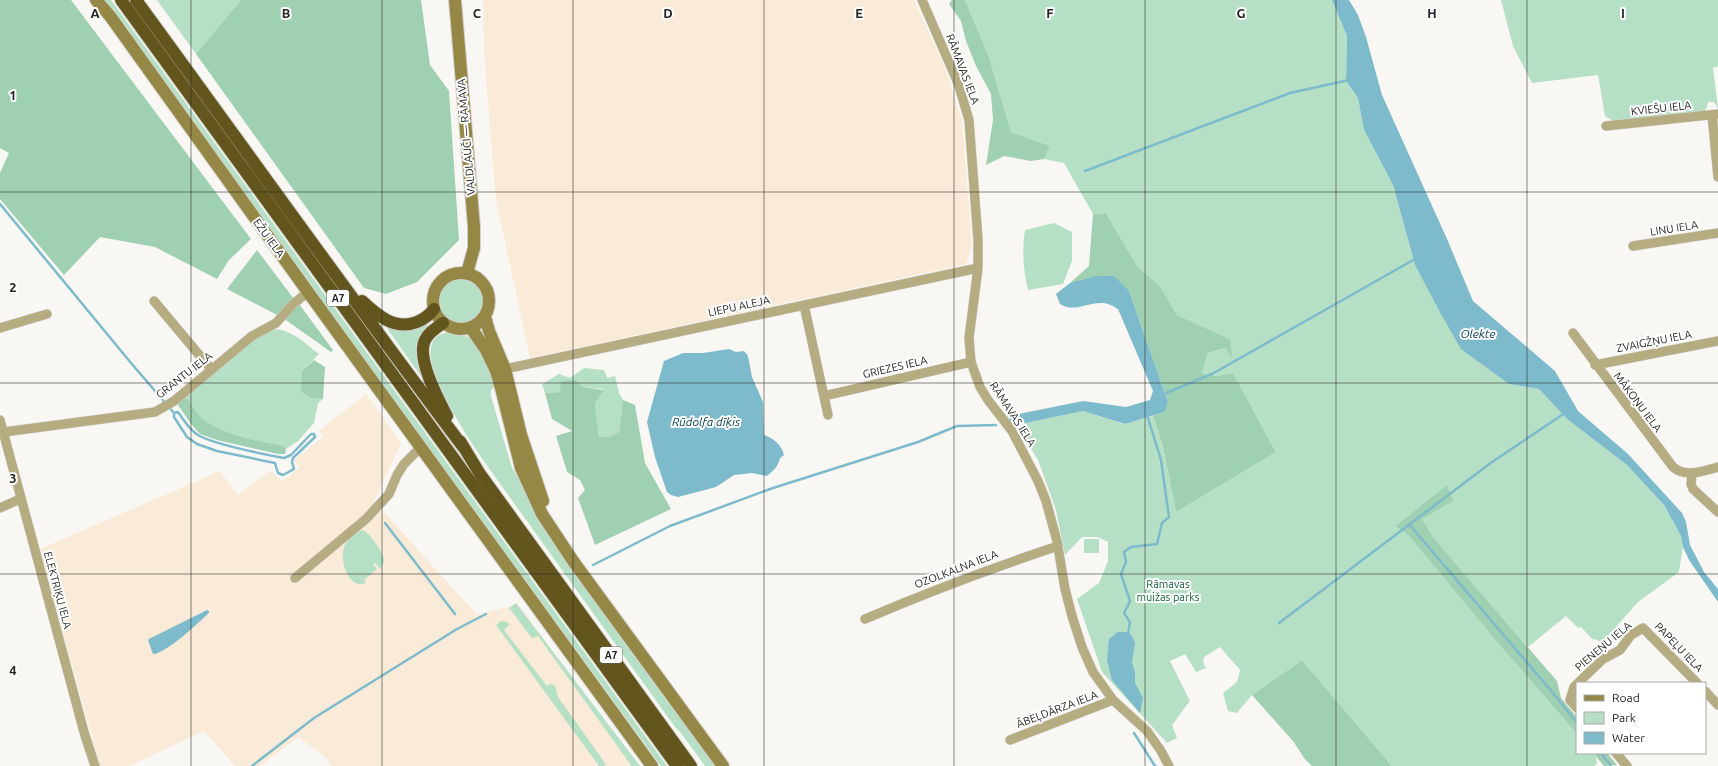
<svg xmlns="http://www.w3.org/2000/svg" width="1718" height="766" viewBox="0 0 1718 766" font-family="Ubuntu,sans-serif">
  <rect width="100%" height="100%" fill="#f9f7f3"/>
  <!-- industrial -->
  <path fill="#f9ebd7" d="M483,0H914L945,68L962,120L972,247L966,264L530,358L496,200L484,53Z
    M366,394L401,443L374,501L477,615L518,604L635,766H332L327,759L299,737L260,766H235L204,731L129,766H100L40,549L220,471L238,495L271,470L282,482L300,467L294,460L323,437L319,431Z"/>
  <!-- green -->
  <path fill="#b6e0c5" d="M102,0H111L667,766H661Z
    M157,0H241L196,54Z
    M965,0H1332L1347,36L1346,81L1358,98L1364,130L1393,185L1415,265L1509,384L1539,389L1567,419L1627,465L1664,505L1681,536L1683,547L1679,572L1638,602L1601,644L1598,640L1592,639L1581,627L1578,628L1566,616L1528,647L1433,537L1421,519L1452,501L1396,526L1409,536L1497,642L1577,734V753H1593L1596,757L1597,764L1594,766H1392L1302,660L1252,695L1237,713L1228,711L1223,693L1237,682L1240,670L1220,647L1204,657L1203,662L1206,668L1196,672L1185,654L1170,661L1190,701C1183,709 1179,717 1172,725L1177,738L1167,743L1102,672L1077,599L1099,583L1108,561V542L1097,537H1082L1065,555L1056,510L1038,460L1016,425L1083,411L1124,424L1153,416L1163,447L1176,512L1276,452L1233,373L1217,376L1202,373L1208,353L1227,348L1231,357L1230,339L1177,315L1160,286L1137,266L1106,213L1093,214L1064,163L1044,159L1050,146L1011,132L989,57Z
    M1501,0H1718V67H1713L1718,109L1714,102H1708L1707,107L1703,113L1613,121L1605,116L1598,75L1532,83L1513,46Z
    M1054,223L1072,232V261L1063,284L1028,290C1023,270 1022,250 1025,230Z
    M438 300a23 23 0 1 1 46 0a23 23 0 1 1-46 0Z
    M384,324H428L424,331L432,392Z
    M277,329C294,332 305,343 319,354L302,371L311,398L323,399L318,403L314,423L298,441L286,449L281,446C260,441 219,434 202,419C196,413 190,406 183,399L253,339Z
    M447,333L469,337L475,340L496,385L491,390V396L512,468L522,484L716,766H705L681,733L675,727L488,467C476,449 397,339 447,333Z
    M584,368L604,370L607,378L615,376L619,393L623,400L619,432L608,437H599L595,403L604,389L583,387L560,392L545,393L542,384L559,374L570,378Z
    M362,530C368,530 384,553 384,560C384,563 382,566 380,569L375,563L373,564L377,569L364,580L366,583C349,590 339,561 344,547C347,540 355,534 362,530Z
    M1084,539H1099V553H1084Z
    M516,603L640,766H630L631,765L538,636L532,638L509,608Z
    M501,621L507,622L510,624L504,630L547,686L550,684L555,685L558,697L605,763L606,764L604,766H599L596,762L496,625Z"/>
  <!-- forest -->
  <path fill="#9fd0b1" d="M0,0H71L251,239L229,260L217,279L155,247L100,237L64,275L0,199V173L9,153L0,148Z
    M241,0H421L430,65L449,91L459,240L417,282L386,294L364,288L196,54Z
    M952,0H965L989,57L1011,132L1050,146L1044,159L1031,161L1004,156L986,165L993,120L991,94L976,66L966,41L961,21L949,4Z
    M1106,213L1137,266L1160,286L1177,315L1230,339L1232,359L1226,348L1208,353L1202,373L1217,376L1233,373L1276,452L1176,512L1163,447L1153,416L1165,412L1168,402L1129,291L1082,281L1070,283L1089,266L1093,214Z
    M257,250L294,299L277,315L227,289Z
    M299,304L333,350L331,352L283,318Z
    M314,360L325,367L323,399L311,398L301,391L302,371Z
    M576,380L583,387L604,390L595,403L599,437H608L619,432L623,400L635,405L645,463L671,509L595,545L578,498L585,490L580,480L567,472L556,436L572,431L552,419L545,393L560,392L561,381Z
    M183,399H188C192,406 197,414 203,419C220,434 259,441 282,446L286,449L285,454H278L217,440L200,434L191,424L178,405L179,401Z
    M1447,485L1453,501L1422,519L1433,537L1557,681L1561,698L1577,717V734L1497,642L1409,536L1396,526Z
    M1302,660L1392,766H1312L1304,758L1293,741L1252,695Z
    M1593,753H1607L1617,765L1604,766Z"/>
  <!-- water -->
  <path fill="#7dbacb" d="M1332,0H1349L1358,15L1366,37L1382,95L1447,239L1473,301L1555,371L1578,411L1628,454L1682,513L1686,522L1690,545L1704,572L1718,589V602L1689,560L1683,547L1681,536L1664,505L1627,465L1567,419L1539,389L1509,384L1461,349L1441,314L1415,265L1393,185L1364,130L1358,98L1346,81L1347,36Z
    M1097,276H1114L1129,291L1168,402L1165,412L1125,424L1083,411L1016,425L1007,423L1004,417L1083,401L1126,407L1150,400L1153,391L1118,309C1113,306 1108,303 1103,303C1087,302 1074,313 1060,304L1056,294L1070,283Z
    M729,349L736,352L744,351L748,356L752,377L763,402L764,435C773,438 782,445 784,455L780,458C778,467 774,470 767,476L752,473L734,475L716,487L678,497L671,495L667,492L655,457L647,422L664,361L683,353H703Z
    M207,610L209,611V613C199,622 166,654 153,654L148,640L149,639Z
    M1118,632H1128L1132,636L1135,643L1132,662L1135,673V683L1143,698L1140,713L1112,680L1107,660L1109,639Z"/>
  <g fill="none" stroke-linecap="round" stroke-linejoin="round">
    <!-- stream -->
    <path stroke="#7dbacb" stroke-width="2.5" d="M1085,171L1290,93L1349,80
      M0,204L131,363L174,413L178,412C184,420 189,430 198,435C215,445 263,454 284,458L291,455L311,434H314L315,437L293,458L292,462L294,469L283,475L278,473L275,463L217,451L197,444L187,437L174,417V413
      M1166,393L1212,374L1415,259
      M385,523L455,614
      M1409,524L1553,693L1577,723
      M593,565L670,526L770,489L918,442L957,426L996,425
      M1279,623L1492,462L1565,413
      M1128,634L1130,622L1124,613L1130,601L1121,574L1126,562L1124,552L1131,547L1157,544L1162,523L1169,517L1161,460L1148,418
      M1134,733L1155,766
      M1601,753L1611,766
      M252,766L314,718L457,629L486,614"/>
    <!-- street casing -->
    <g stroke="#d3d1ce" stroke-width="10">
      <path id="street" d="M922,0L958,83L969,120L978,240V268L969,338L971,362L980,387L988,400L1012,431L1038,481L1046,501L1057,541L1065,589L1072,616L1082,647L1093,672L1113,700L1147,731L1161,751L1169,766
        M1712,115L1718,177
        M1606,126L1718,114
        M1633,246L1718,233
        M154,301L211,369
        M804,305L828,415
        M0,328L47,314
        M1573,333L1673,467C1686,478 1703,471 1718,467
        M1595,365L1718,341
        M505,369L978,268
        M824,396L971,362
        M0,420L84,732L95,766
        M4,432L155,412L174,401L252,336L276,323L292,305L308,292
        M1692,474L1691,484L1693,489L1718,512
        M0,508L20,499
        M295,578L366,519L389,494L397,475L404,464L421,447
        M865,619C928,592 992,568 1058,546
        M1578,683L1603,659L1620,650L1631,635L1643,628L1697,683
        M1577,684L1574,687L1570,700L1577,708
        M1705,691L1718,705
        M1010,740L1113,700
        M1616,753L1627,766"/>
    </g>
    <!-- secondary casing -->
    <g stroke="#d3d1ce" stroke-width="14">
      <path id="secondary" d="M96,0L110,16L308,292L652,766
        M455,0L474,227V248L467,273
        M433 301a28 28 0 1 1 56 0a28 28 0 1 1-56 0Z
        M485,317L489,331L505,369L521,435L543,501
        M471,328L486,350L496,371L501,388L521,468L542,514L573,561L723,766"/>
    </g>
    <!-- highway casing -->
    <g stroke="#d3d1ce" stroke-width="14">
      <path id="highway" d="M121,0L677,766
        M136,0C245,149 352,300 464,448
        M362,301C377,315 395,331 417,322C424,319 429,316 434,309
        M443,323C436,328 429,332 425,340C416,358 438,399 447,416
        M460,441L480,474L691,766"/>
    </g>
    <!-- street -->
    <use href="#street" stroke="#b5ac82" stroke-width="9"/>
    <!-- secondary -->
    <use href="#secondary" stroke="#958746" stroke-width="12"/>
    <!-- highway -->
    <use href="#highway" stroke="#62561e" stroke-width="12"/>
  </g>
  <!-- grid -->
  <path fill="none" stroke="#252523" stroke-width="1" stroke-opacity="0.55" d="M191,0V766M382,0V766M573,0V766M764,0V766M954,0V766M1145,0V766M1336,0V766M1527,0V766M0,192H1718M0,383H1718M0,574H1718"/>
  <g text-anchor="middle" stroke-width="4" stroke-linejoin="round" paint-order="stroke">
    <!-- shield labels -->
    <g fill="#fff" stroke="#666665" stroke-width="1">
      <rect x="327" y="290" width="22" height="16" rx="3"/>
      <rect x="600" y="647" width="22" height="16" rx="3"/>
    </g>
    <g font-size="10" font-weight="bold" fill="#252523">
      <text x="338" y="302">A7</text>
      <text x="611" y="659">A7</text>
    </g>
    <!-- street labels -->
    <g font-size="11" fill="#252523" stroke="#fff">
      <text transform="translate(963 69) rotate(69)" y="4">RĀMAVAS IELA</text>
      <text transform="translate(1661 108) rotate(-6)" y="4">KVIEŠU IELA</text>
      <text transform="translate(466 137) rotate(-95)" y="4">VALDLAUČI — RĀMAVA</text>
      <text transform="translate(1674 228) rotate(-9)" y="4">LINU IELA</text>
      <text transform="translate(269 238) rotate(54)" y="4">EŽU IELA</text>
      <text transform="translate(739 306) rotate(-12)" y="4">LIEPU ALEJA</text>
      <text transform="translate(1654 341) rotate(-11)" y="4">ZVAIGŽŅU IELA</text>
      <text transform="translate(895 367) rotate(-13)" y="4">GRIEZES IELA</text>
      <text transform="translate(184 375) rotate(-38)" y="4">GRANTU IELA</text>
      <text transform="translate(1638 402) rotate(53)" y="4">MĀKOŅU IELA</text>
      <text transform="translate(1013 414) rotate(57)" y="4">RĀMAVAS IELA</text>
      <text transform="translate(956 569) rotate(-21)" y="4">OZOLKALNA IELA</text>
      <text transform="translate(58 590) rotate(75)" y="4">ELEKTRIĶU IELA</text>
      <text transform="translate(1603 646) rotate(-40)" y="4">PIENEŅU IELA</text>
      <text transform="translate(1679 647) rotate(46)" y="4">PAPEĻU IELA</text>
      <text transform="translate(1057 709) rotate(-21)" y="4">ĀBEĻDĀRZA IELA</text>
    </g>
    <!-- park labels -->
    <g font-size="11" fill="#13623c" stroke="#fff">
      <text x="1168" y="588">Rāmavas<tspan x="1168" dy="13">muižas parks</tspan></text>
    </g>
    <!-- water labels -->
    <g font-size="12" font-style="italic" fill="#013c49" stroke="#fff">
      <text x="1478" y="338">Olekte</text>
      <text x="706" y="426">Rūdolfa dīķis</text>
    </g>
  </g>
  <g font-size="13" text-anchor="middle" font-weight="bold" fill="#252523" stroke="#fff" stroke-width="4" stroke-linejoin="round" paint-order="stroke">
    <text x="95" y="18">A</text>
    <text x="286" y="18">B</text>
    <text x="477" y="18">C</text>
    <text x="668" y="18">D</text>
    <text x="859" y="18">E</text>
    <text x="1050" y="18">F</text>
    <text x="1241" y="18">G</text>
    <text x="1432" y="18">H</text>
    <text x="1623" y="18">I</text>
    <text x="13" y="100">1</text>
    <text x="13" y="292">2</text>
    <text x="13" y="483">3</text>
    <text x="13" y="675">4</text>
  </g>
  <!-- legend -->
  <rect x="1576" y="682" width="130" height="72" fill="#ffffff" stroke="#a8a8a7"/>
  <rect x="1584" y="695" width="20" height="6" fill="#958746" stroke="#a8a8a7"/>
  <text x="1612" y="702" font-size="12" fill="#252523">Road</text>
  <rect x="1584" y="712" width="20" height="12" fill="#b6e0c5" stroke="#a8a8a7"/>
  <text x="1612" y="722" font-size="12" fill="#252523">Park</text>
  <rect x="1584" y="732" width="20" height="12" fill="#7dbacb" stroke="#a8a8a7"/>
  <text x="1612" y="742" font-size="12" fill="#252523">Water</text>
</svg>
